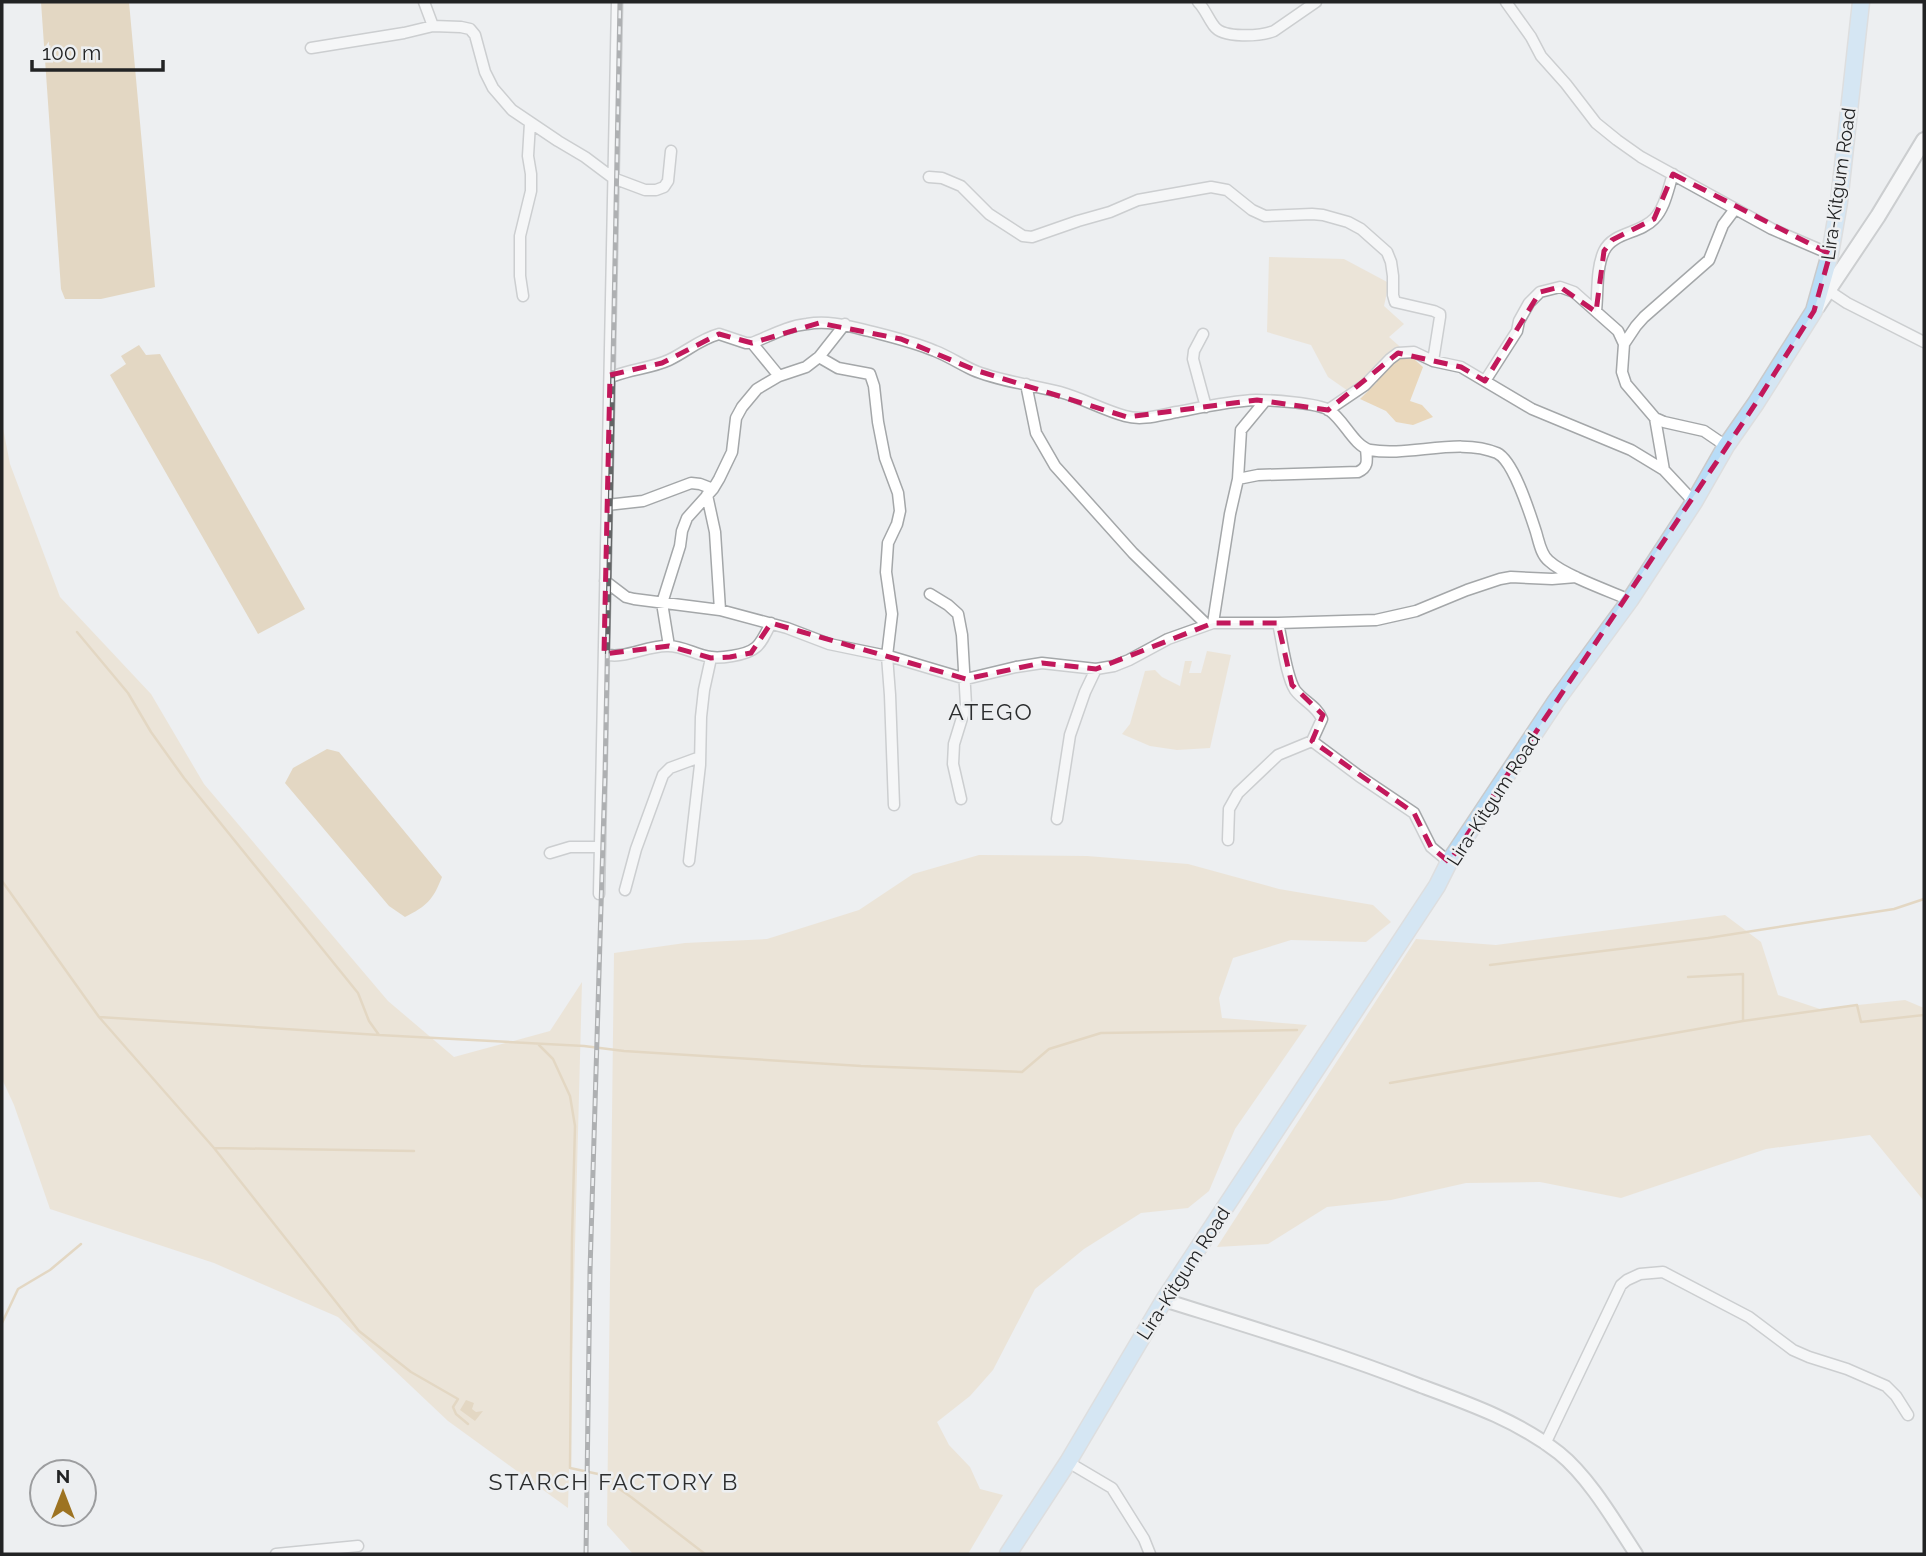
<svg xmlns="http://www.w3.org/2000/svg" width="1926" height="1556" viewBox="0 0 1926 1556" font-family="Raleway,sans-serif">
  <rect width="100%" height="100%" fill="#edeff1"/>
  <!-- green -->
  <path fill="#e9d7bb" d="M1269,257L1344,259L1389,283L1384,306L1404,324L1389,337L1423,367L1410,401L1422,405L1433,417L1413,425L1396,422L1386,411L1360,399L1377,382L1369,377L1351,393L1328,377L1311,345L1267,332Z
    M2,423L10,464L60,597L151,694L204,784L388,1001L454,1057L550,1031L582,982L568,1508L448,1421L338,1317L214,1263L50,1209L14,1105L2,1079Z
    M1207,651L1231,655L1210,748L1177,750L1150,746L1122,734L1130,724L1145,671L1155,670L1162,677L1180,686L1185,661H1192L1189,673H1201Z
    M979,855L1087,856L1188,864L1279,889L1373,905L1391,922L1366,942L1291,940L1233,958L1219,998L1222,1018L1307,1025L1235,1129L1209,1191L1188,1208L1141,1213L1084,1249L1035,1289L993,1370L970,1396L937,1422L949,1445L970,1467L980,1489L1003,1495L968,1554H633L607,1525L614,953L685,943L767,939L859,910L913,874Z
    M1725,915L1761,942L1778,995L1820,1009L1905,1000L1924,1008V1201L1870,1135L1766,1149L1621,1198L1540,1182L1466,1183L1391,1200L1327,1207L1268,1244L1217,1247L1416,939L1496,945Z"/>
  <!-- water -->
  <path fill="#d7bb8d" d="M41,2H129L155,287L101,299H65L61,289Z
    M139,345L146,355L160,354L305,609L258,634L110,375L126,364L121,356Z
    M327,749L339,752L442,877C433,900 427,906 405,917L389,906L285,783L293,768Z
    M466,1400L474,1403L472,1409L476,1412L483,1411L475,1421L460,1410Z"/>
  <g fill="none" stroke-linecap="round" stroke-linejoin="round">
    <!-- stream -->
    <path stroke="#d7bb8d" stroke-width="2.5" d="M77,632L128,693L151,732L184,778L358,993L369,1021L379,1035L584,1046L624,1051L861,1066L1022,1072L1049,1049L1101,1033L1297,1030
      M2,881L99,1017L214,1148L359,1331L411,1372L458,1399L453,1407L456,1414L468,1424
      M1490,965L1708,938L1894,909L1924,899
      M1688,977L1743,974V1021L1857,1005L1861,1022L1924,1015
      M99,1017L379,1035
      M539,1045L553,1059L570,1096L575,1126L572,1238L570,1468L598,1474L631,1497L705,1554
      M1390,1083L1743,1021
      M214,1148L414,1151
      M2,1323L18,1289L50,1270L81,1244"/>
    <!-- minor casing -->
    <g stroke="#a4a7a9" stroke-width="13">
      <path id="minor" d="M424,2L433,26
        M1198,2C1205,9 1208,18 1214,26C1223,39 1260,36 1274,31L1316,2
        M1506,2L1531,37L1541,56L1566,84L1596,123L1617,140L1641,157L1772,229L1830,254
        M311,48L404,33L433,26L461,27L470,29L475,35L485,72L493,88L512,110L558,141L585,157L613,178L645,190H656L664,187L668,181L671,151
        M929,177L942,178L961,186L989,214L1023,236L1032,237L1078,221L1110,212L1138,200L1211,187L1227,190L1252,210L1265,216L1312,214L1323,215L1348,222L1361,229L1387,252L1391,262L1393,276V295L1395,302L1434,311L1440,314V317L1433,361
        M1829,291L1847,303L1924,342
        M523,296L520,276V236L531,191V174L528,156L530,123
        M1596,311C1598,293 1596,268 1604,251C1613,232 1640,234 1654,219C1665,208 1668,189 1673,174
        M1203,334L1194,351L1193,359L1206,407
        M752,343L779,376
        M1624,344L1636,326L1644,317L1709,260L1723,225L1735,209
        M819,357L838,368L870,374L874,386L878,422L885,458L898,493L900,511L897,524L888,543L886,572L892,614L887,656L890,695L894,805
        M610,375L614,376C631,369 652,368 669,360C686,352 700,339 719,334L746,343H752C770,336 787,326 807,324C828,320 848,326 869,331C892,337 914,342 935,351C948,356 960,364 973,370C998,381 1033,385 1060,392C1082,398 1103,410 1125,416C1142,421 1160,415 1177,412C1203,407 1230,401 1256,400C1272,400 1317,403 1329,410C1344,420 1354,446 1370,450C1409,457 1459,437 1497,453C1514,461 1530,514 1536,532C1539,542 1541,555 1549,561C1564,575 1609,591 1630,600
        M1485,381L1517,331L1519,321L1529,303L1540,292L1560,287L1574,292L1618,331L1624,344L1622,372L1626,384L1655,418L1664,470
        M1026,384L1036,433L1055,466L1133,553L1207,625
        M1328,410L1365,385L1390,359L1398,353L1414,352L1433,361L1461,367L1532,409L1631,450L1664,470L1694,502
        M1655,418L1664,422L1704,431L1726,446
        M1238,479L1241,430L1265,401
        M707,495L715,532L720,610L787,628L829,644L892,657L966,679L1016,667L1042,663L1096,669L1114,666L1129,660L1168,639L1213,623H1278L1376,620L1416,611L1467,590L1500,579L1511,577L1552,579L1576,577
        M607,505L643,501L691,483L700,484L713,489
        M605,581L626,597L634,599L720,610
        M930,594L948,605L958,614L962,635L966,705L954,744L953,764L961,799
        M1213,623L1230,514L1238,479L1258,475L1358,472C1369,467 1367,460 1366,449
        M669,646L662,603L680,546L682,531L687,518L713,489L719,479L732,452L736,418L742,407L757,389L779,376L806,367L819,357L845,324
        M604,654C624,660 647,645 668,646C683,646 696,655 711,657C717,658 726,657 732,656C758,652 760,645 771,623
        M1312,741L1359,776L1414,813L1431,847L1449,862
        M1057,819L1070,735L1085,692L1096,669
        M1228,840L1229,809L1238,793L1278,755L1312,741L1322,719C1317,706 1303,701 1295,690C1286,676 1282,640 1278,623
        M550,853L570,847H600
        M689,861L700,765L701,717L704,690L711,658
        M625,890L636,849L663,775L670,768L700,757
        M599,894L617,2
        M1545,1444L1621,1285L1627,1280L1640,1274L1663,1272L1749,1317L1793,1350L1809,1357L1847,1369L1886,1386L1896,1396L1908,1415
        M1068,1462L1112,1488L1144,1539L1150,1554
        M276,1554L358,1546"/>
    </g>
    <!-- tertiary casing -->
    <g stroke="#a4a7a9" stroke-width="16">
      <path id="tertiary" d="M1164,1300C1250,1327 1337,1353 1421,1386C1470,1404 1518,1421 1559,1453C1589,1477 1615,1522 1636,1554"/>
    </g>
    <!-- secondary casing -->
    <g stroke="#a4a7a9" stroke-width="18">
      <path id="secondary" d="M1817,307L1878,216L1924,140"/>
    </g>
    <!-- primary casing -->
    <g stroke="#cacaca" stroke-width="19">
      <path id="primary" d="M1008,1554L1068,1462L1164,1300L1437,886L1449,862L1556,701L1630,600L1694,502L1726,446L1756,403L1814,311L1830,254L1839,202L1861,2"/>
    </g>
    <!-- minor -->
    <use href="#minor" stroke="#fff" stroke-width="10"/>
    <!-- tertiary -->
    <use href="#tertiary" stroke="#fff" stroke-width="12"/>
    <!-- secondary -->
    <use href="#secondary" stroke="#fff" stroke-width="14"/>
    <!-- primary -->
    <use href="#primary" stroke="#b8dcf7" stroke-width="16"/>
    <!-- rail casing -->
    <g stroke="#636566" stroke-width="5">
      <path id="rail" d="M586,1554L590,1271L605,774L620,2"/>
    </g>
    <!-- rail -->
    <use href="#rail" stroke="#edeff1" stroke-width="2.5" stroke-dasharray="8" stroke-linecap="butt"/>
  </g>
  <!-- marked area -->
  <path d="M0 0H1926V1556H0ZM1673,174L1830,254L1814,311L1756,403L1449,862L1431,847L1414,813L1312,741L1323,715L1292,685L1278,623H1213L1096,669L1042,663L966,679L771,623L751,653L730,657L711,658L669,646L604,654L610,375L662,363L719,334L752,343L819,323L901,339L975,370L1127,417L1257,400L1328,410L1398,353L1461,367L1485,381L1540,292L1560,287L1596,312L1604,251L1612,240L1654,219Z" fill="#edeff1" fill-opacity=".55" fill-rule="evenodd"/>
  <path fill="none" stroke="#c2185b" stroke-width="5" stroke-dasharray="14 9" stroke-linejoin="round" d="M1673,174L1830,254L1814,311L1756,403L1449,862L1431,847L1414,813L1312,741L1323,715L1292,685L1278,623H1213L1096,669L1042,663L966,679L771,623L751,653L730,657L711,658L669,646L604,654L610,375L662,363L719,334L752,343L819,323L901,339L975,370L1127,417L1257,400L1328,410L1398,353L1461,367L1485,381L1540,292L1560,287L1596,312L1604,251L1612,240L1654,219Z"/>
  <g text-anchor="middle" stroke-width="5" stroke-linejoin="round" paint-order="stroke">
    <!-- street labels -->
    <g font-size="19" fill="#222324" stroke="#edeff1">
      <text transform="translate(1838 184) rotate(-82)" y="7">Lira-Kitgum Road</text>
      <text transform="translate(1493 799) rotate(-57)" y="7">Lira-Kitgum Road</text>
      <text transform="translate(1183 1273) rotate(-57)" y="7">Lira-Kitgum Road</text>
    </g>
    <!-- quarter labels -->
    <g font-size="23" letter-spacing="2" fill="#2c2e2f" stroke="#edeff1">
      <text x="991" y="720">ATEGO</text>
      <text x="614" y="1490">STARCH FACTORY B</text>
    </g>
  </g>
  <!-- border -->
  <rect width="1926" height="1556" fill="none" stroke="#222324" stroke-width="7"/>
  <!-- north arrow -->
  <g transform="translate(63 1493)"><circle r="33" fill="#edeff1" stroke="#9c9d9f" stroke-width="2"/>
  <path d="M0-5L12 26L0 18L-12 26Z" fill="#9d7322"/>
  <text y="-10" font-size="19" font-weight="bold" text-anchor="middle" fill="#222324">N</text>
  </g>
  <!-- scale -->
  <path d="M32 60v10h131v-10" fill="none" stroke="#222324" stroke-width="3.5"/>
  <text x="42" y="60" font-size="21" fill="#222324" stroke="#edeff1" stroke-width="5" paint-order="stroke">100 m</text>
</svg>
